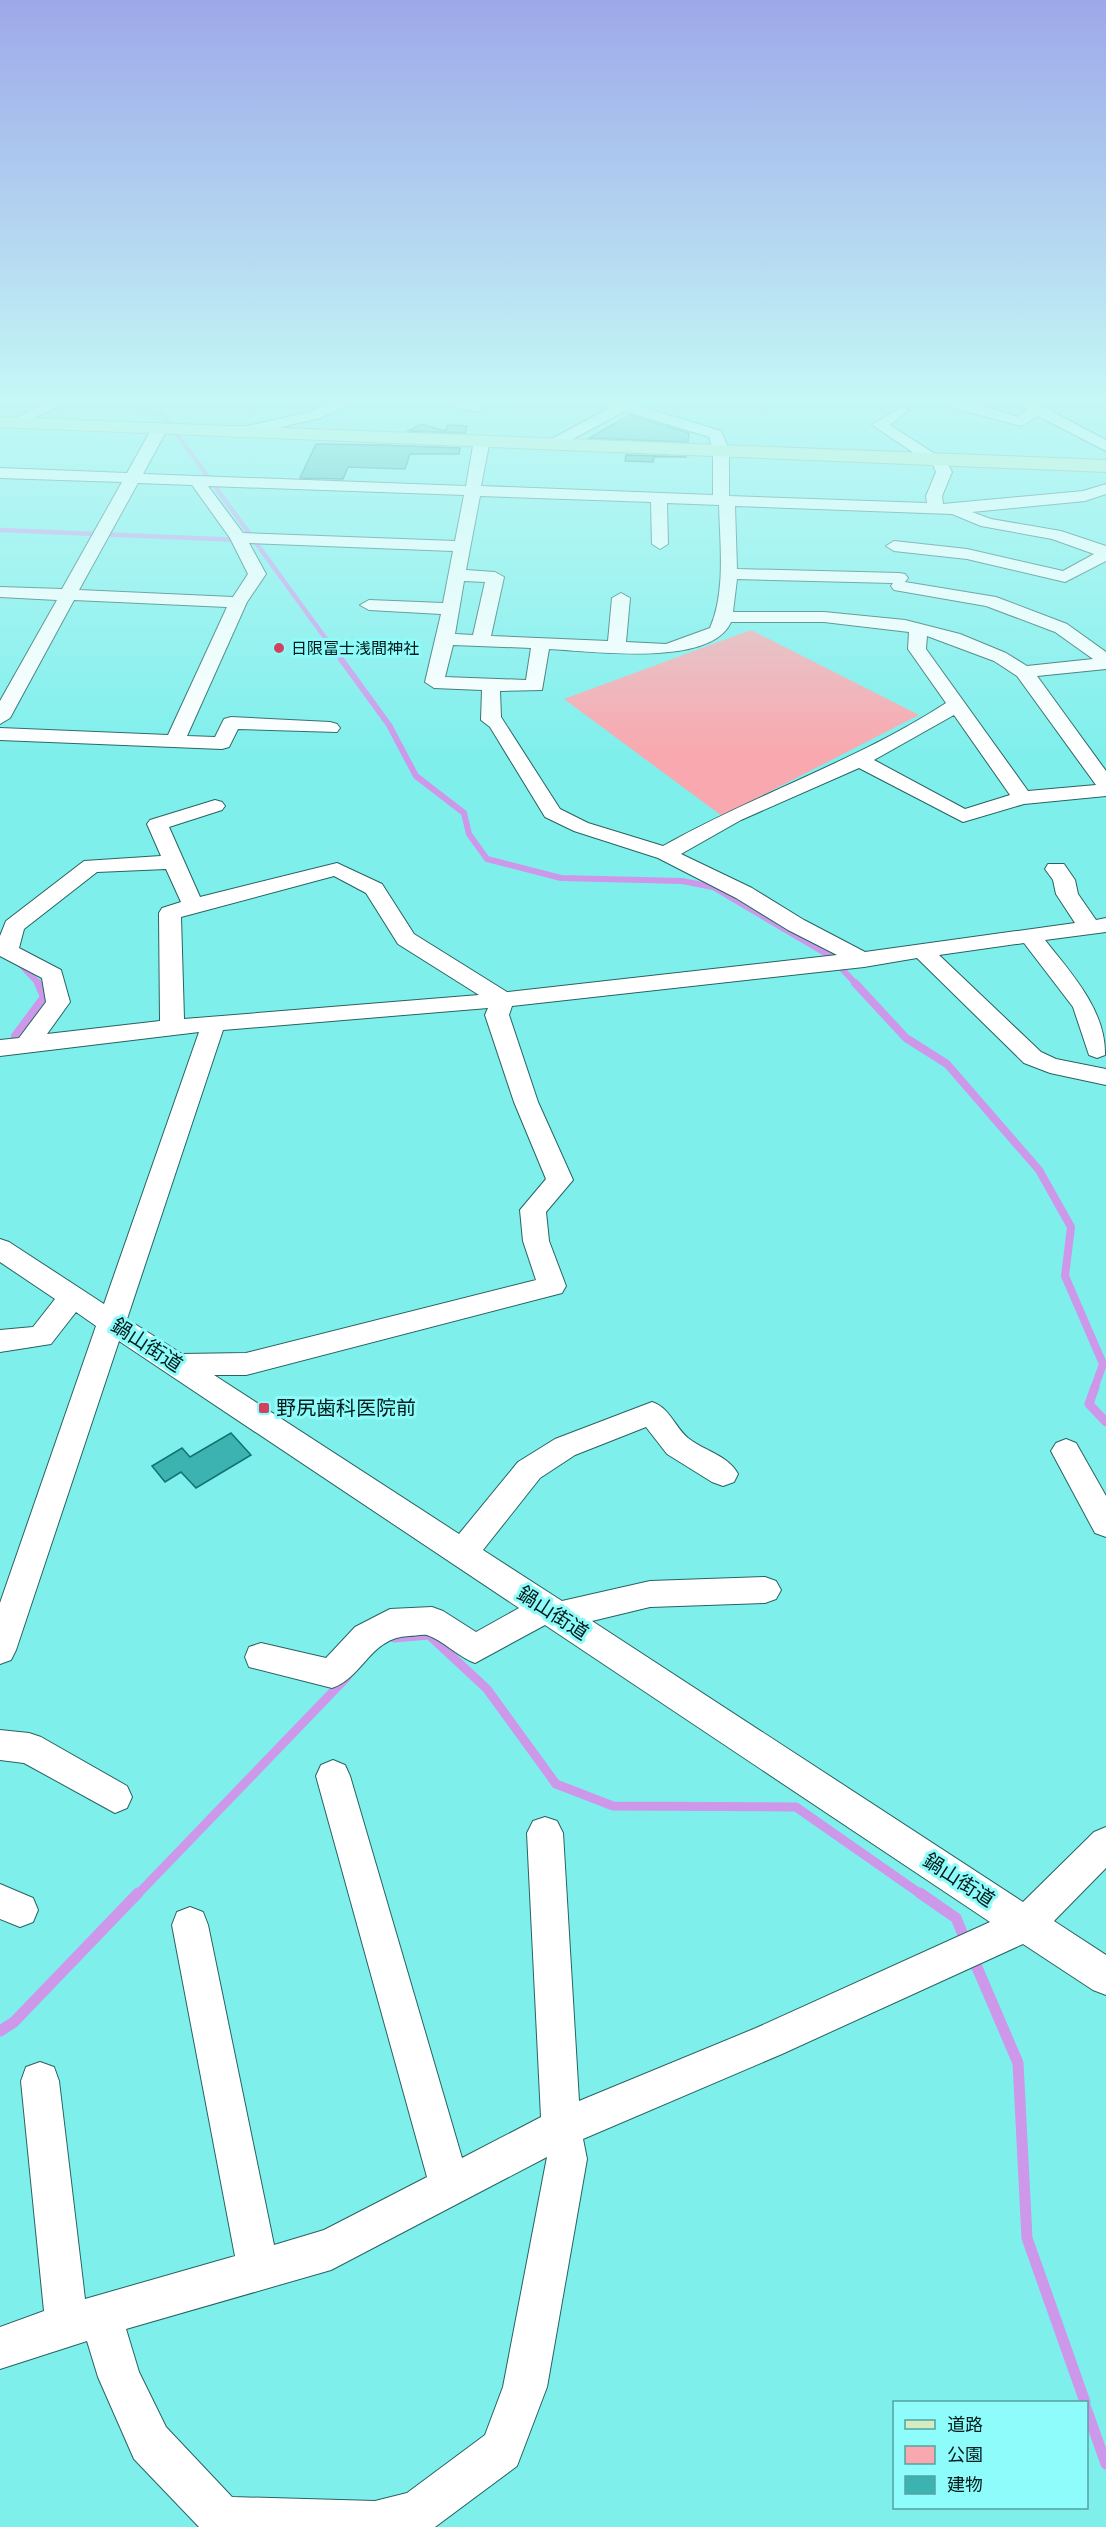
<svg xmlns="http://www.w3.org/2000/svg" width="1106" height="2527" viewBox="0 0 1106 2527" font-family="Cabin,'Noto Sans JP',sans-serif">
  <rect width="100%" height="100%" fill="#7fefec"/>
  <!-- green -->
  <path fill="#f9a8af" d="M751,630L919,715L722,816L564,699Z"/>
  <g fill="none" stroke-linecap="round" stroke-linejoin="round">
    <!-- stream-far4 -->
    <path stroke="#cd97ea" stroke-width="4.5" d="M122,402L163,415L342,661
      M0,530L241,540"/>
    <!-- stream-far3 -->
    <path stroke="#cd97ea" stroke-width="6" d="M341,659L389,725L416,776L464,813L469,834L487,859L561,878L682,881L713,887L830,956L856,984
      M21,965L39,984"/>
    <!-- stream-far2 -->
    <path stroke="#cd97ea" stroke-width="8" d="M855,983L906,1038L947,1064L1039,1170L1071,1227L1065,1276L1103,1364L1094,1389
      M15,1036L44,997L38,983"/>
    <!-- stream-far1 -->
    <path stroke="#cd97ea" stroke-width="9" d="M1095,1387L1089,1404L1106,1422
      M394,1638L429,1635L487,1689L556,1784L613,1806L796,1807L922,1895
      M137,1895L347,1677"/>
    <!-- stream -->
    <path stroke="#cd97ea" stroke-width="11" d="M920,1893L956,1918L966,1942
      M973,1958L1018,2063L1027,2238L1085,2402
      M0,2031L14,2022L138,1893
      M1086,2408L1106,2464"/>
  </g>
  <!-- building -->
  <path fill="#3db3b1" stroke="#107371" stroke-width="1.5" d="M630,415L689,433L688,442L589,438Z
    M421,424L445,431L448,425L467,426L465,433L408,431Z
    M316,444L381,445L460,448L459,454H410L405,469L348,467L343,479L300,478Z
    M626,455L687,457H654L653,462L625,461Z
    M231,1433L251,1455L196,1488L181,1472L165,1482L152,1466L182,1448L190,1457Z"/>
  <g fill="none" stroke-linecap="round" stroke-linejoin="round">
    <!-- minor casing -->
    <g stroke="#276362" stroke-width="2">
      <path id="minor" d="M49,402H68L17,426L12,427L5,423Z
        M335,402H354L320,418L248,435L240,430L243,427L310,412Z
        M448,402H471L484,408L477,412L450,405Z
        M604,402H637L635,405L721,431L729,450V496L927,503L926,496L936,472L932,462L926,461L872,425L902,406L909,410L890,425L935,454L943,455L952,472L942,496L943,504L1083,491L1106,484V494L1085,501L972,512L991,519L1061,531L1106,546V561L1065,582L967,559L894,551L886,546L894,541L967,549L1063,571L1094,554L1052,539L981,526L952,514L735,506L737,569L899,573L905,574L908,578L905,582L996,597L1067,624L1106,652V669L1037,676L1106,771V796L1024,804L963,822L859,768L741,820L681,854L752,888L804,920L865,952L1075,923L1056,894L1053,880L1045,869L1048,864H1064L1075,880L1078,894L1096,920L1106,918V932L1045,940C1071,973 1106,1010 1105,1055L1097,1058L1089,1055L1073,1007L1024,943L939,955L1041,1052L1056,1059L1106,1069V1085L1050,1073L1024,1063L917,958L864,967L512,1006L509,1015L538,1102L573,1180L546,1212L549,1241L566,1286L562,1293L246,1375H214L459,1534L518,1462L555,1439L652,1402C670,1408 674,1426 688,1438C704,1451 728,1455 738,1474L734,1482L723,1486L712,1482L667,1454L646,1427L575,1455L540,1478L483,1550L562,1601L650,1581L765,1577L776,1581L781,1590L776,1599L765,1603L650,1607L592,1621L1023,1902L1094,1832L1106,1827V1868L1054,1921L1106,1955V1995L1093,1990L1023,1944L782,2054L583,2139L587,2159L547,2387L517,2466L435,2527H199L134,2459L98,2377L87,2341L0,2369V2327L44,2311L21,2081L26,2067L40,2062L54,2067L59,2081L85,2299L235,2256L172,1925L177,1912L190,1907L203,1912L208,1925L274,2245L324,2230L427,2177L316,1776L321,1765L333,1760L345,1765L350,1776L462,2158L541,2117L527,1833L533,1821L545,1817L557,1821L563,1833L579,2101L756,2028L990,1922L545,1625L475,1663C458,1657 443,1640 427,1635C422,1634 414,1636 409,1636C369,1638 364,1677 332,1688L249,1667L245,1657L249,1647L261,1643L326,1658L355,1627L390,1609L432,1607L443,1611L476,1632L519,1608L119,1341L16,1650L11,1660L0,1664V1603L96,1326L76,1312L51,1344L0,1352V1330L33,1327L55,1299L0,1262V1239L9,1242L104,1304L199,1032L0,1056V1040L19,1038L46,1002L42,978L0,956V936L6,921L84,861L161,856L147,824L150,820L215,800L222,802L225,806L222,810L169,827L200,897L337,863L382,884L414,934L507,992L837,955L788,930L736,898L658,858L574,831L545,817L490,727L481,720L482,690L434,688L425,682L441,614L369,610L360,605L369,600L443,603L453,551L249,543L266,574L247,602L187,736L215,737L224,719L231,717L330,722L337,724L340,728L337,732L238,729L229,747L222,749L0,740V728L168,735L227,607L74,600L10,718L0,724V701L57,600L0,597V587L62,589L122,482L0,478V468L127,473L152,428L160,423L168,428L143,474L466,486L474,440L482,435L490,440L481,486L713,495V450L709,437L625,411L560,446H550L547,443L550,440L611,407ZM138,483L192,485L230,538L248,574L233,597L79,590ZM208,486L464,495L455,541L243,533ZM480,496L651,502L652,544L660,549L668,544L667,503L719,505C720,544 726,591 710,628L666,644L626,642L630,598L621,593L612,598L608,641L491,636L504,577L495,572L466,570ZM737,579L893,583L891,586L894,590L900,591L986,606L1055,632L1093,659L1027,666L1006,653L960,634L905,620L824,612H733ZM464,581L485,582L473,635L455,634ZM731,622H824L909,632L908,649L946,703C857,761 755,794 663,846L588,823L560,809L501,717L500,691L542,690L549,649C591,651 711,668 731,622ZM927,636L994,661L1017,676L1096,785L1028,791L926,649ZM453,645L531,648L526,680L445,677ZM954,715L1010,795L965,809L874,760ZM166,869L181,902L162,908L159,913L160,1021L47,1034L70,1002L61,970L19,948L24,929L97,872ZM334,876L366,893L398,944L479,995L184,1019L181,917ZM488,1008L485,1015L514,1102L546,1179L520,1210L523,1241L536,1280L246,1353L182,1354L127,1319L223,1030ZM547,2157L503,2387L485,2435L407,2493L375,2501L232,2497L166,2427L139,2372L126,2329L331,2270Z
        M953,402H970L1018,417L1027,410L1016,402H1034L1106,440V451L1038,416L1021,426L953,408L951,405Z
        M1066,1439L1076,1443L1106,1496V1537L1095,1533L1051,1451L1056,1443Z
        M0,1730L29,1733L41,1737L127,1786L132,1797L127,1808L115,1813L24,1763L0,1760Z
        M0,1884L33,1898L38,1910L33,1922L20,1927L0,1919Z"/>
    </g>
    <!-- major casing -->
    <g stroke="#779b6d" stroke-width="2">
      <path id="major" d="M0,417L1106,460V472L0,427Z"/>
    </g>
    <!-- minor -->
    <use href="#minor" fill="#fff" fill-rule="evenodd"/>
    <!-- major -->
    <use href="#major" fill="#d3ecc2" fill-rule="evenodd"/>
  </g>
  <!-- sky -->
  <linearGradient id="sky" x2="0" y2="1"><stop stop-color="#9da8e9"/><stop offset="0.53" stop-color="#c5f8f6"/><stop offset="1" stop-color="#c5f8f6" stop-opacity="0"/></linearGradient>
  <rect width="1106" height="756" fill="url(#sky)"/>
  <!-- markers -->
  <g fill="#d2425e" stroke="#8dfcfa" stroke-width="2">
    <circle cx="279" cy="648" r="6"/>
    <rect x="258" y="1402" width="12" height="12" rx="3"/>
  </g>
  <g text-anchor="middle" stroke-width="6" stroke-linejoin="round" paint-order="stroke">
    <!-- far-poi labels -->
    <g font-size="16" fill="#031c1b" stroke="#8dfcfa" text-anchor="start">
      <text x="291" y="654">日限冨士浅間神社</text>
    </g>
    <!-- street labels -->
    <g font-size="20" fill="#031c1b" stroke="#8dfcfa">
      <text transform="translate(147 1345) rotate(33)" y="7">鍋山街道</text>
      <text transform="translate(553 1613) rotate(33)" y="7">鍋山街道</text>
      <text transform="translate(959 1880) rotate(33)" y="7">鍋山街道</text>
    </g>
    <!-- poi labels -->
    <g font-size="20" fill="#031c1b" stroke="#8dfcfa" text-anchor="start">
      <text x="276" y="1415">野尻歯科医院前</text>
    </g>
  </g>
  <!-- legend -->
  <rect x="893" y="2401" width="195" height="108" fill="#8dfcfa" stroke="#56a2a1" stroke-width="1.5"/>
  <rect x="905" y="2420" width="30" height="9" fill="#d3ecc2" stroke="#56a2a1" stroke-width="1.5"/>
  <text x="947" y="2431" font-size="18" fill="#031c1b">道路</text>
  <rect x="905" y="2446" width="30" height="18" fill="#f9a8af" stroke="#56a2a1" stroke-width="1.5"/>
  <text x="947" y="2461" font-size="18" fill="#031c1b">公園</text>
  <rect x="905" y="2476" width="30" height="18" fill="#3db3b1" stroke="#56a2a1" stroke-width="1.5"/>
  <text x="947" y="2491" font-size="18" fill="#031c1b">建物</text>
</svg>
